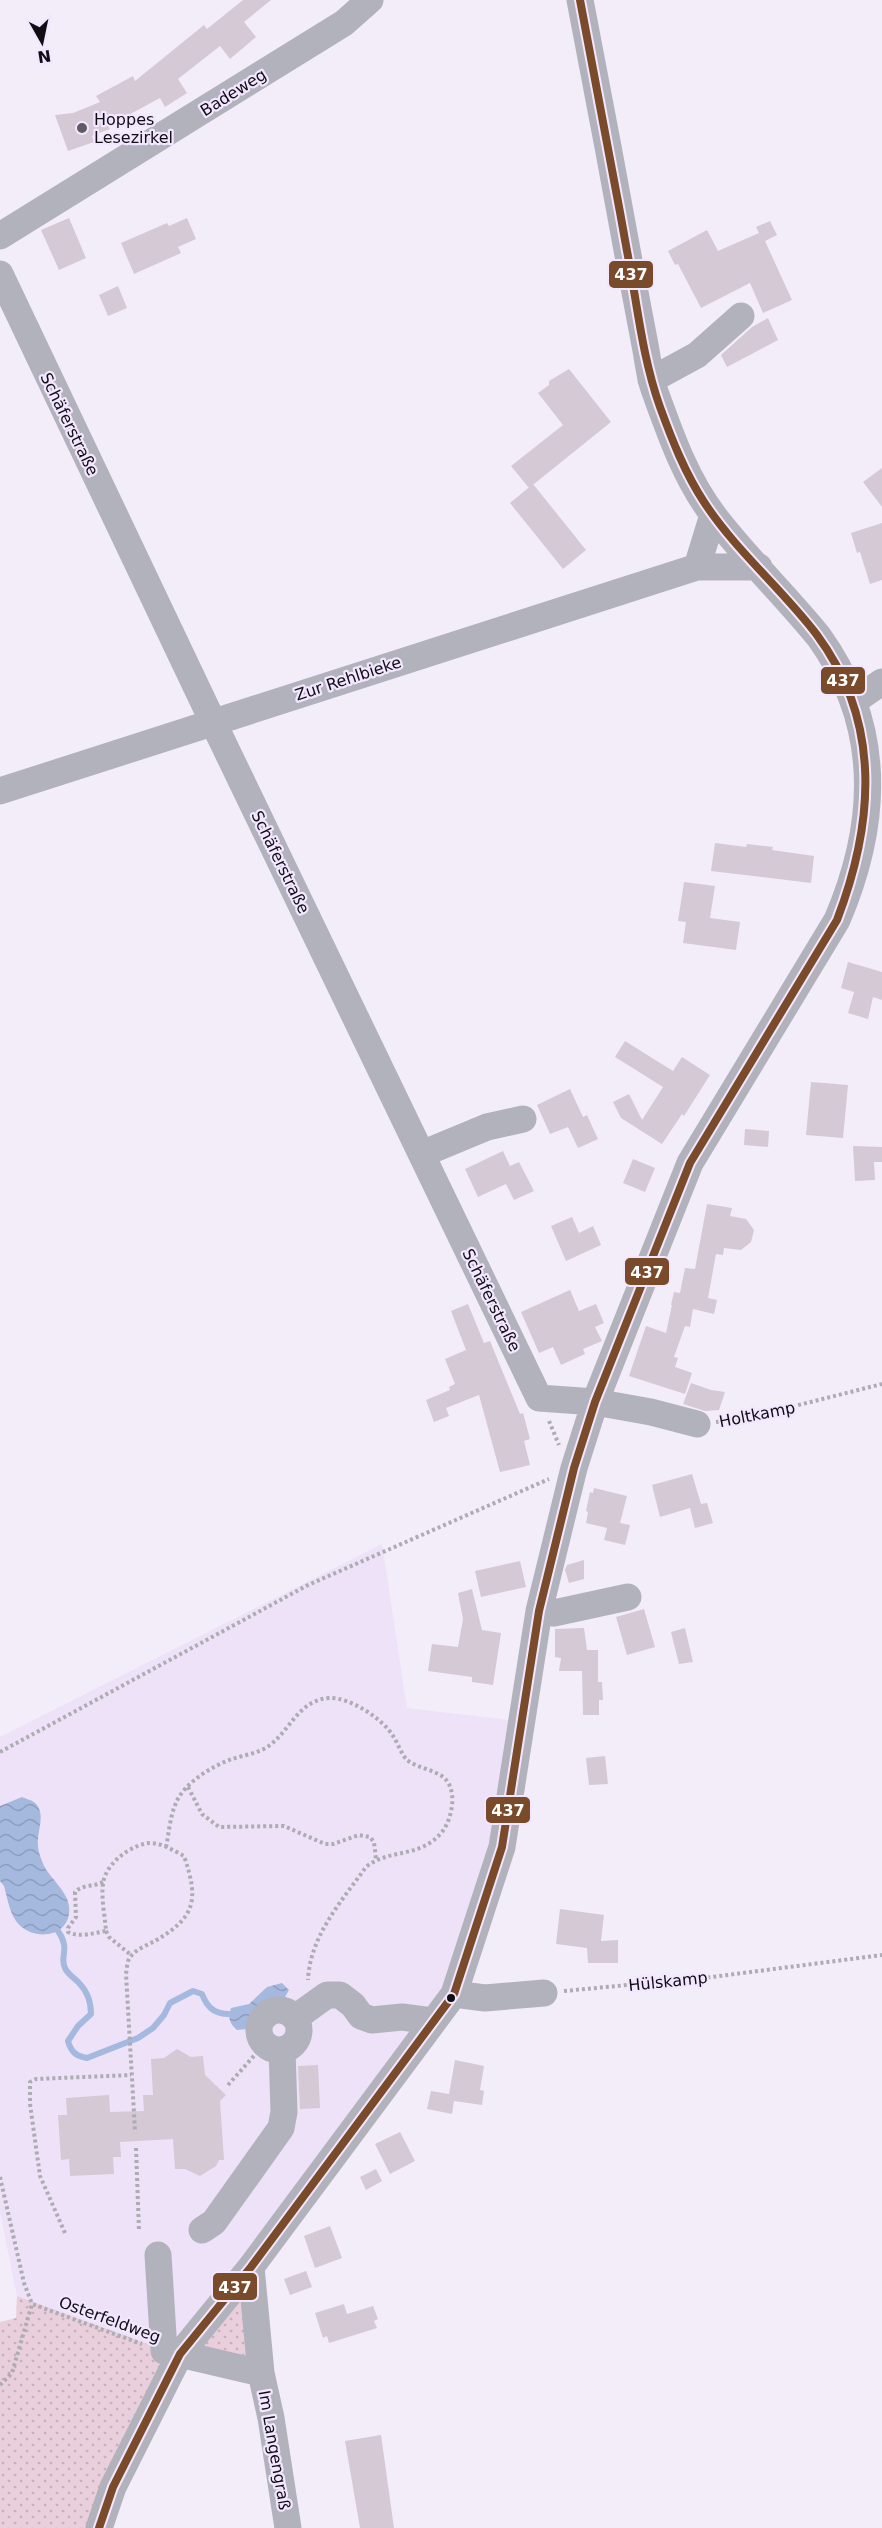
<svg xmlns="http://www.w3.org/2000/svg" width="882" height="2528" viewBox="0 0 882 2528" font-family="'DejaVu Sans',sans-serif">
  <defs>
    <pattern id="green-dots" width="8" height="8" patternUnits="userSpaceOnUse" patternTransform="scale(1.5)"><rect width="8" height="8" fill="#e9cedc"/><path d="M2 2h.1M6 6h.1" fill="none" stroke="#c7b0bc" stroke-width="1.8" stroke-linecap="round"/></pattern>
    <pattern id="water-waves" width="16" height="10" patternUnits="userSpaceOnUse" patternTransform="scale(1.5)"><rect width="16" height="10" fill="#a5b8de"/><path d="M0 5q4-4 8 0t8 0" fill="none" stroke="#8d9dbe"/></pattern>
  </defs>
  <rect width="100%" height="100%" fill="#f3edf9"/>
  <!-- built -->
  <path fill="#ede2f8" d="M382,1544L407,1708L516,1721L500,1846L449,1991L178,2355L17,2296L0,2212V1737Z"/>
  <!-- green -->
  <path fill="url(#green-dots)" d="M242,2264L257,2375L178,2355L93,2528H0V2322L16,2318L17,2296L178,2355Z"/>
  <!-- water -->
  <path fill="url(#water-waves)" d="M22,1797C26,1799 32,1800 35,1803C45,1812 39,1827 38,1838C37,1846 39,1854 42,1861C48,1879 72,1892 69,1913C66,1940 29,1940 16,1921C9,1911 7,1896 4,1886L0,1881V1806Z
    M282,1983L289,1990L285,1997L272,2000L255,2009L246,2029L237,2030C229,2023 228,2018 231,2008L249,2004L267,1987Z"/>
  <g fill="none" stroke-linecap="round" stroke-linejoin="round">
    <!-- stream -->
    <path stroke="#a5b8de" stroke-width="6" d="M58,1931C71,1950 59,1956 65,1968C68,1975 75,1978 79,1983C87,1991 91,2003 91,2014L78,2026L68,2041C71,2052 76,2056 87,2058L138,2038L153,2028L164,2015L170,2003L193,1991L202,1994C207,2007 214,2014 229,2014"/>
  </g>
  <!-- building -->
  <path fill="#d5c9d6" d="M243,0H271L244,22L256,37L230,59L220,46L178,79L187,93L165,107L160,98L108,126L110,129L92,136L94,142L68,151L55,115L73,113L100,102L96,96L133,76L135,81L204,25L207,29Z
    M69,218L86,258L59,270L41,230Z
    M187,218L196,239L178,247L181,253L134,274L121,243L167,223L169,226Z
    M770,221L777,235L765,241L792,300L763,313L750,283L701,308L678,264L675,265L668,251L707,230L718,251L759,233L756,227Z
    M118,286L127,308L108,316L99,295Z
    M768,318L778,340L727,367L721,355L752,327Z
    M569,369L611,422L529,488L511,466L563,425L538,393L549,385V381Z
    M882,468V507L863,482Z
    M533,484L586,550L563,569L510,503Z
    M882,523V580L870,584L860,552L857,553L851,533Z
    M715,843L746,847L747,844L773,847L772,850L814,856L811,883L711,871Z
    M684,882L715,886L710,918L740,922L736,950L683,943L686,922L678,921Z
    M848,962L882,972V1000L873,997L868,1019L848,1013L854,992L841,988Z
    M625,1041L673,1071L682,1057L710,1075L684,1116L682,1114L662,1144L621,1118L613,1102L629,1094L642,1120L663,1087L615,1057Z
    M811,1082L848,1085L843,1138L806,1135Z
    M570,1089L583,1117L587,1115L598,1139L578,1148L568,1127L550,1134L537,1105Z
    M745,1129L769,1131L768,1147L744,1145Z
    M853,1146L882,1147V1162H874L875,1180L855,1181Z
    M503,1151L510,1166L519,1162L534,1191L514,1200L506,1184L478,1197L465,1169Z
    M633,1159L655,1168L645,1192L623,1183Z
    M707,1204L732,1208L730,1216L746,1219L754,1230L751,1242L741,1250L724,1248L723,1255L716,1254L708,1298L717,1300L714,1314L693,1309L690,1327L685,1326L674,1357L678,1358L675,1367L692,1373L685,1394L629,1376L646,1326L666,1333L672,1305L677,1306L671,1305L674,1292L680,1293L685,1268L695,1269Z
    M572,1217L579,1233L593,1226L601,1245L566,1261L551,1226Z
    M570,1290L579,1311L596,1304L604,1323L595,1327L602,1341L583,1349L585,1354L561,1365L553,1347L539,1353L521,1312Z
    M468,1304L484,1343L490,1341L520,1414L523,1413L530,1439L524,1441L530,1465L500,1472L479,1395L446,1408L449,1416L434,1422L426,1400L450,1390L449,1387L455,1384L445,1359L466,1350L451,1311Z
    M691,1383L711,1390L725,1392L719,1410L705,1411L683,1404Z
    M692,1474L701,1504L707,1503L713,1523L695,1528L690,1508L660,1517L652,1485Z
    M594,1488L627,1496L620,1523L630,1525L625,1545L604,1540L607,1528L586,1523L588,1512L586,1511L590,1492L593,1493Z
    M584,1560V1579L569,1583L565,1570L567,1565Z
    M520,1561L526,1587L481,1597L475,1571Z
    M472,1589L482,1630L501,1633L493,1685L472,1682V1677L428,1671L432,1644L458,1647L463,1619L458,1593Z
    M644,1609L655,1647L627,1655L616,1617Z
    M584,1628L587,1650H598V1682H602L603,1700H599V1715H583L582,1671H559L561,1658L555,1657V1629Z
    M685,1628L693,1662L679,1664L671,1632Z
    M605,1756L608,1784L589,1785L586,1758Z
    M560,1909L604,1915L601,1941L618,1940V1963H588L587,1948L556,1944Z
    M177,2049L191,2057L203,2056L205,2075L226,2095L220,2101L224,2160H219L216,2166L200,2176L185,2169H175L173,2139L120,2142L121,2157H113L114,2174L70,2176L69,2159L61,2160L58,2115H67L66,2098L109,2095L110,2112L144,2111L143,2095H153L151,2059L164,2058Z
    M455,2060L484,2066L480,2090L484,2091L482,2105L454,2101L452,2114L427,2109L431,2091L449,2094Z
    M318,2065L320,2108L300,2109L298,2066Z
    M400,2132L415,2161L390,2174L375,2144Z
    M376,2169L382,2181L366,2190L360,2177Z
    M330,2226L342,2258L315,2268L304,2236Z
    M306,2271L312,2287L290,2295L284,2279Z
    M344,2304L347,2314L373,2306L378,2319L374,2321L377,2328L329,2343L327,2336L323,2338L315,2313Z
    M381,2435L394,2528H360L345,2441Z"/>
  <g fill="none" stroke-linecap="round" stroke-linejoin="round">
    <!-- path -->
    <path stroke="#adacb3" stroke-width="4" stroke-dasharray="3 3" stroke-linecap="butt" d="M549,1421L559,1445
      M716,1422L743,1419L882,1384
      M0,1752L308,1585L549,1479
      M188,1787L202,1814L219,1827L284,1826L325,1844H333L359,1835L370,1837L374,1842L376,1859
      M166,1847C169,1833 170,1816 176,1803C184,1783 212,1766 232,1759C244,1755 260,1753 270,1745C291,1729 299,1700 329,1698C350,1697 383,1719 393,1736C398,1743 401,1754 407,1760C416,1767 430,1769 440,1775C459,1785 453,1818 442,1832C420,1859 389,1848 366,1867C341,1902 310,1936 308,1980
      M103,1882C94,1887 83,1884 75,1892L76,1917L68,1928V1932C80,1938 93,1933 106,1931C105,1916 101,1899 103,1884C105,1865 127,1848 144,1844C157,1840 173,1850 184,1856C199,1900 196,1917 155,1941C147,1945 137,1949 131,1956C127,1960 127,1968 126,1974L135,2131
      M106,1931L109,1937L131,1955
      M564,1991L712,1977L882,1955
      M228,2085L260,2049
      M136,2148L139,2231
      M0,2177L24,2283L32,2304
      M65,2233L40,2176L30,2104V2082L36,2079L131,2075
      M0,2385L12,2373L32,2304L142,2344"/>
    <!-- minor -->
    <path stroke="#b2b2bc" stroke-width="27" d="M0,236L344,23L370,0
      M0,274L213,722L539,1398L595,1402L651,1412L697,1424
      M651,380L697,355L741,316
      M697,567L713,515
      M857,699L882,682
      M0,791L697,567H759
      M422,1154L487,1127L523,1119
      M539,1611L554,1613L628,1597
      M454,1994L485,1998L544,1993
      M259 2030a20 20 0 1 1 40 0a20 20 0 1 1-40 0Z
      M295,2018L327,1995H340L353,2005L361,2016L372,2020L402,2017L432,2021
      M202,2230L214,2222L281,2128L284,2112L282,2050
      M158,2255L164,2351
      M251,2267L261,2373L271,2418L288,2528
      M180,2354L261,2373
      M99,2528L113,2487L180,2354L251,2267L454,1994L502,1847L539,1611L574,1468L595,1402L690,1163L837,920C879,822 882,725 819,637C785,595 746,558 714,516C685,478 670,433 654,389C649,375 648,360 645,345C640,319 635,292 630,266C614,177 597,89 580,0"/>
    <!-- bus-1 casing -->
    <g stroke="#f2e7ff" stroke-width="12">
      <path id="bus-1" d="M99,2528L113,2487L180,2354L251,2267L454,1994L502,1847L539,1611L574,1468L595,1402L690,1163L837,920C874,823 882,723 817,635C782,589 736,551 704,502C685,473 672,440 660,407C642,357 637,302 627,251C612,167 596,83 580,0"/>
    </g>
    <!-- bus-1 -->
    <use href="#bus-1" stroke="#7a4b2a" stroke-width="8"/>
  </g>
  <!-- markers -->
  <circle fill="#5f5b64" stroke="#f2e7ff" stroke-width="2" cx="82" cy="128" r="6"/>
  <circle fill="#100d14" stroke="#f2e7ff" stroke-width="2" cx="451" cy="1998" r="5"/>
  <g text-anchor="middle" stroke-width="4.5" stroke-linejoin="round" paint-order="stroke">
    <!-- street labels -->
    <g font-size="16" fill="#100d14" stroke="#f2e7ff">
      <text transform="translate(233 92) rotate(-32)" y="6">Badeweg</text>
      <text transform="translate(70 424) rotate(64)" y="6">Schäferstraße</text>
      <text transform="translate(348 678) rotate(-18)" y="6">Zur Rehlbieke</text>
      <text transform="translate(281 862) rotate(64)" y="6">Schäferstraße</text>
      <text transform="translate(492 1300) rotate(64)" y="6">Schäferstraße</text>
      <text transform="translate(757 1414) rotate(-11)" y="6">Holtkamp</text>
      <text transform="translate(668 1981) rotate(-6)" y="6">Hülskamp</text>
      <text transform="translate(110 2319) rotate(20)" y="6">Osterfeldweg</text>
      <text transform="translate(275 2450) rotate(80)" y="6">Im Langengraß</text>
    </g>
    <!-- poi labels -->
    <g font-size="16" fill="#100d14" stroke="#f2e7ff" text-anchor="start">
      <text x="94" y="125">Hoppes<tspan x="94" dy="18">Lesezirkel</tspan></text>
    </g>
  </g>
  <g stroke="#f2e7ff" stroke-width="2">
    <rect x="608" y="260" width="46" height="29" rx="6" fill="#7a4b2a"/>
    <rect x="820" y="666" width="46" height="29" rx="6" fill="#7a4b2a"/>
    <rect x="624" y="1257" width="46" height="29" rx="6" fill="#7a4b2a"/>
    <rect x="485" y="1796" width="46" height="28" rx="6" fill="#7a4b2a"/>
    <rect x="212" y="2272" width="46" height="29" rx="6" fill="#7a4b2a"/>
  </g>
  <g font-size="16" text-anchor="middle" font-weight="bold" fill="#fff">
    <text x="631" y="280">437</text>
    <text x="843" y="686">437</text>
    <text x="647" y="1278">437</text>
    <text x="508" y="1816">437</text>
    <text x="235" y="2293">437</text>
  </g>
  <!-- north arrow -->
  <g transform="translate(42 42) rotate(171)" stroke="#f2e7ff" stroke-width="4.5" paint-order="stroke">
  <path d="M0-4.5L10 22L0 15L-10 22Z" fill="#100d14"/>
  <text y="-9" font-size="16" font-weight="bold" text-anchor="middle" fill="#100d14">N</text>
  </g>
</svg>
